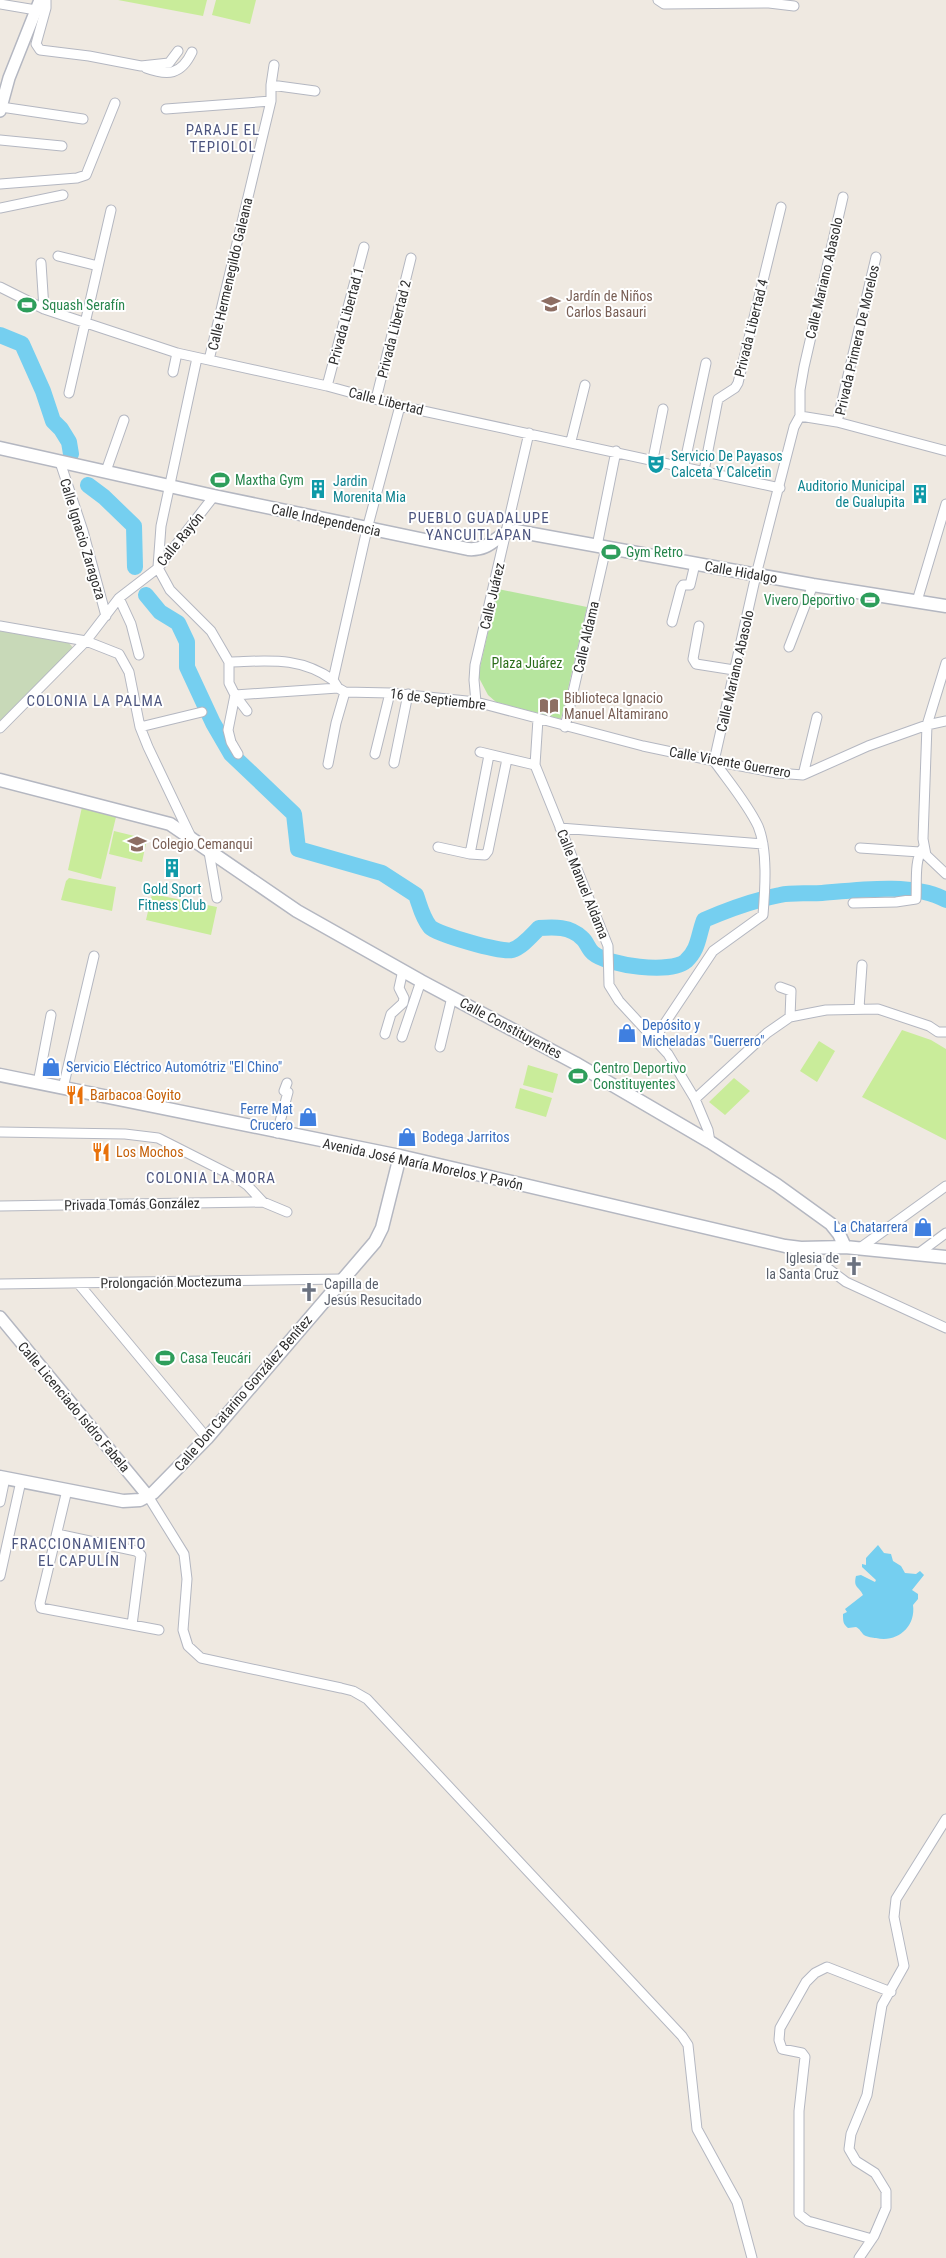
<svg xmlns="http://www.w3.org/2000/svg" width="946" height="2258" viewBox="0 0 946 2258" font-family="'Roboto Condensed',sans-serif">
  <rect width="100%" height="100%" fill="#efe9e1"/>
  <!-- green -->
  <path fill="#b6e59e" d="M498,589L587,607L561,719L496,702L488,695L478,676Z"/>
  <!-- cemetery -->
  <path fill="#c8d9b8" d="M0,631L69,643L74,649L0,725Z"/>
  <!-- pitch -->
  <path fill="#c9ec9a" d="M118,0H207L203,16Z
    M216,0H256L250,24L212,15Z
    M82,807L116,817L101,879L68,870Z
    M114,831L147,839L142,862L109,854Z
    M69,878L116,887L112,911L61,900L66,881Z
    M152,894L217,907L211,935L146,920Z
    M902,1030L931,1040L946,1049V1140L862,1097Z
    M819,1041L835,1051L817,1082L800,1071Z
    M528,1065L558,1074L553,1093L523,1085Z
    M734,1078L750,1091L725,1115L709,1102Z
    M520,1088L552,1098L546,1117L515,1108Z"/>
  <!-- water -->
  <path fill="#75cff0" d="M878,1545L884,1553L891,1554L893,1561L901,1566L905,1573L916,1574L920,1571L924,1575L912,1590L918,1594V1599L913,1605C916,1627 897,1643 876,1638C873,1638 867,1637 864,1635C861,1632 860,1629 856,1627L848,1628C843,1624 843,1621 843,1614L847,1612L845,1609L863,1595C859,1586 853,1588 856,1576L861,1575L875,1582L876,1580L862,1567V1564L866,1565V1558Z"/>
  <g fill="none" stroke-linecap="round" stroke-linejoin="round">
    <!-- river -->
    <path stroke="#75cff0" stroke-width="16" d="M0,335L22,344L43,391L53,421L61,429L69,442L71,454
      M88,485L104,497L134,526L135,567
      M146,595L160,612L178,623L187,642V667L213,723L231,754L294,814L298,849L382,873L416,895C420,906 422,917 430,927C437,934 501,953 512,950C522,947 531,936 539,928C554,927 570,926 582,938C587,942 588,949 593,953C608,966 671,974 686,961C699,949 698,936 704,920C727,910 755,900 780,895C793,892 808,894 822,893C856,890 916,882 946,900"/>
    <!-- minor casing -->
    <g stroke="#b4b7c1" stroke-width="11">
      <path id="minor" d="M46,0V8L36,44L40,50L89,56L141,66L169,63L178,51
        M658,0L664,4L769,3L794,6
        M0,4L36,10
        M146,68C168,76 181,75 192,52
        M271,85L315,91
        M1,107L83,119
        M166,109L271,101
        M0,140L62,146
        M0,184L77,178L86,175L115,103
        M0,208L63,195
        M58,256L98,266
        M41,263L44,309
        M0,287L44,309L177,353L327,386L400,406L780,488
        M209,360L271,101V85L274,65
        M173,372L177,353
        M327,386L364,247
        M69,393L111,210
        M376,399L411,258
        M800,416L837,422L946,451
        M837,422L876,257
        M571,441L585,385
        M653,459L663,409
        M60,462L83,531L106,616
        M684,466L706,363
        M106,471L124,420
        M704,471L718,399L735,388L738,383L781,207
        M597,546L616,451
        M158,567L161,526L197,358
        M158,568L170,590L211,631L229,662
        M119,598L131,624L139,655
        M917,601L946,504
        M672,622L681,588L683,585H690L695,564
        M0,626L86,641L119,654L129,672L140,727L148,747L191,837
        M699,626L693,659L696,664L734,670
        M789,647L813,585
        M229,662C268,661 299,656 333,680
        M229,662V683L235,695L228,730L231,742L238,754
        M946,663L927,725L923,839L926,855L946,874
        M338,688L345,692L390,693L476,702L643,746L714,761L777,773L803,775L868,746L927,725L946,721
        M338,688L333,680L367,529L400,406
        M235,695L338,688
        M235,695L247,711
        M476,702L474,680L475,665L529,433
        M538,719L535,765L608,946L609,985L619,1001L668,1054L695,1099L708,1130L710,1142
        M140,727L202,712
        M565,727L606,548
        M0,728L86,641L119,598L158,568L214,496
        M480,752L535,765
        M375,754L390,693
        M394,763L408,694
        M328,764L336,723L345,692
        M803,775L817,717
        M560,828L763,844
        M438,847L470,854L485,855L488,851L507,759
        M860,848L920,852
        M209,852L217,898
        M470,854L489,755
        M853,903L896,902L916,899C917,884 914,859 923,848
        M780,987L791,991L790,1017
        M859,1008L862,965
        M385,1034L391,1014L403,1003L404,998L399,988L403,970
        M402,1037L421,981
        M655,1038L713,951L763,915C765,890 768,850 758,826C747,803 729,782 714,761L756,575L794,427L800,416V390L804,367L843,197
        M440,1047L452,997
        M38,1083L51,1015
        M63,1088L94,956
        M695,1099L767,1033L790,1017L826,1010L878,1009L929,1026L938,1032H946
        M0,1132L125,1134L158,1138L237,1178L247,1185L263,1202
        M277,1133L288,1092L284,1091L287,1083
        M0,1206L263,1202L287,1212
        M801,1248L846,1282L946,1328
        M860,1248L946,1186
        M919,1253L946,1233
        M78,1283L207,1438
        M0,1284L342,1279
        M67,1490L40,1603L41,1608L159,1630
        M148,1496L184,1554L187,1579L183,1630L188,1646L201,1658L341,1688L353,1691L367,1699L682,2036L688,2045L697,2129L737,2202L752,2258
        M0,1502L5,1478
        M57,1534L136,1551L141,1555L132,1625
        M0,1576L21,1481
        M872,2239L808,2221L799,2214V2111L805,2057L802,2053L782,2049L779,2040L780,2028L806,1982L815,1973L827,1967L891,1992
        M859,2258L874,2236L886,2208V2191L875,2173L856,2161L849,2149L851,2134L867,2095L882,2005L904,1966L894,1917L896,1899L946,1819"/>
    </g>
    <!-- tertiary casing -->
    <g stroke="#b4b7c1" stroke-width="14">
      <path id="tertiary" d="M0,111L9,78L40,0
        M0,1317L148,1496"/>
    </g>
    <!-- secondary casing -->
    <g stroke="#b4b7c1" stroke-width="15">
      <path id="secondary" d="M0,448L214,496L468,549C494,551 496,531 516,531L813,585L946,606
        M0,780L170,824L297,911L421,981L575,1063L710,1142L777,1185L831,1224L839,1234L845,1247
        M0,1075L400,1156L785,1246L801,1248L845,1247L946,1257
        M0,1477L123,1501L140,1500L153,1493L207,1438L375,1242L382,1228L400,1156"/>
    </g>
    <!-- minor -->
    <use href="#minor" stroke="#fff" stroke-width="9"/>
    <!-- tertiary -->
    <use href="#tertiary" stroke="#fff" stroke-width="11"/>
    <!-- secondary -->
    <use href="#secondary" stroke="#fff" stroke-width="12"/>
  </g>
  <!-- icons -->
  <defs>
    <g id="school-bare" transform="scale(1.5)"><path d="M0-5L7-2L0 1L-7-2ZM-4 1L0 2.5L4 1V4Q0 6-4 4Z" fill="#8d6e63" stroke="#fff" stroke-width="2.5" paint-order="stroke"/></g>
    <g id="stadium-bare" transform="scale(1.5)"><path d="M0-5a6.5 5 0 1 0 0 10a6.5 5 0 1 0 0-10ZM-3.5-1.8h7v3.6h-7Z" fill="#2e9e5b" stroke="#fff" stroke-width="2.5" paint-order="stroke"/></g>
    <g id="theatre-bare" transform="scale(1.5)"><path d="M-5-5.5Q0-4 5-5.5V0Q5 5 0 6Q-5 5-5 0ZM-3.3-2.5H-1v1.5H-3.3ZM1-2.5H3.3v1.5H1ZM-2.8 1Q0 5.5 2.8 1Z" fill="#0f9aa8" stroke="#fff" stroke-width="2.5" paint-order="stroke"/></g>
    <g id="building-bare" transform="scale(1.5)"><path d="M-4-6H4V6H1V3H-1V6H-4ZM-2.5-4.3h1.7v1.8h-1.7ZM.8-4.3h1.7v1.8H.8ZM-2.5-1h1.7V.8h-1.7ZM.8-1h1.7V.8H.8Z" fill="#0f9aa8" stroke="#fff" stroke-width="2.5" paint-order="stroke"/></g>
    <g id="library-bare" transform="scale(1.5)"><path d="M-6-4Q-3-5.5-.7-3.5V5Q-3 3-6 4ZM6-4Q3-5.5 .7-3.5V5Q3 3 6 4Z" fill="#8d6e63" stroke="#fff" stroke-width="2.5" paint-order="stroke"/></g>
    <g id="shop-bare" transform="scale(1.5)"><path d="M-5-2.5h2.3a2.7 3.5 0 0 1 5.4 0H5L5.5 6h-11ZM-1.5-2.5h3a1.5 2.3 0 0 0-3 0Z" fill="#3f7fe0" stroke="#fff" stroke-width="2.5" paint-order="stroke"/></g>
    <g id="restaurant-bare" transform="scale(1.5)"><path d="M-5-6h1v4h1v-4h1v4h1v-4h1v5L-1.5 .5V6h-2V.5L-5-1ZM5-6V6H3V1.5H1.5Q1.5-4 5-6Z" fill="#e8710a" stroke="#fff" stroke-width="2.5" paint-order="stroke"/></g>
    <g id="church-bare" transform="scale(1.5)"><path d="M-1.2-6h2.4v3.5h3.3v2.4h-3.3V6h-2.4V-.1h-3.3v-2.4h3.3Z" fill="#6b7280" stroke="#fff" stroke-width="2.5" paint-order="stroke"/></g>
  </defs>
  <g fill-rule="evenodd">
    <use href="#school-bare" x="551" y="304"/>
    <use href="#stadium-bare" x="27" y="305"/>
    <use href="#theatre-bare" x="656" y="464"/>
    <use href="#stadium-bare" x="220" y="480"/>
    <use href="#building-bare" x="318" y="489"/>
    <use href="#building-bare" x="920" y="494"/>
    <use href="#stadium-bare" x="611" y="552"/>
    <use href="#stadium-bare" x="870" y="600"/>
    <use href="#library-bare" x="549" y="706"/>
    <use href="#school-bare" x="137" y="844"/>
    <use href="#building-bare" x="172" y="868"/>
    <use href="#shop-bare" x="627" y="1033"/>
    <use href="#shop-bare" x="51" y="1067"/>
    <use href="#stadium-bare" x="578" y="1076"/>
    <use href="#restaurant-bare" x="75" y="1095"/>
    <use href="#shop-bare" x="308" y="1117"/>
    <use href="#shop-bare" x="407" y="1137"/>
    <use href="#restaurant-bare" x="101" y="1152"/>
    <use href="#shop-bare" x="923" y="1227"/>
    <use href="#church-bare" x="854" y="1266"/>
    <use href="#church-bare" x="309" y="1292"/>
    <use href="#stadium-bare" x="165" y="1358"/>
  </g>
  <g text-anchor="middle" stroke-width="4" stroke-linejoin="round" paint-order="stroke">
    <!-- street labels -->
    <g font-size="14" fill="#2e2e2e" stroke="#fff">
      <text transform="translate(230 274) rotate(-77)" y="5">Calle Hermenegildo Galeana</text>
      <text transform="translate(824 278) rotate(-77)" y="5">Calle Mariano Abasolo</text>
      <text transform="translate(346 316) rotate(-75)" y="5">Privada Libertad 1</text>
      <text transform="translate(751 328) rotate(-76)" y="5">Privada Libertad 4</text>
      <text transform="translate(394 329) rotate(-76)" y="5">Privada Libertad 2</text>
      <text transform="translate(857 340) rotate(-77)" y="5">Privada Primera De Morelos</text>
      <text transform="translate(386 401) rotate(14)" y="5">Calle Libertad</text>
      <text transform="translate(326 520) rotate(12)" y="5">Calle Independencia</text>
      <text transform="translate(83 539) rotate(73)" y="5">Calle Ignacio Zaragoza</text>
      <text transform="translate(180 539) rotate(-51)" y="5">Calle Rayón</text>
      <text transform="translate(741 572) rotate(10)" y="5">Calle Hidalgo</text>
      <text transform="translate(492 596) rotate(-77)" y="5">Calle Juárez</text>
      <text transform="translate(586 637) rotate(-77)" y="5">Calle Aldama</text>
      <text transform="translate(735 671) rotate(-77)" y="5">Calle Mariano Abasolo</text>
      <text transform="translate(438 699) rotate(7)" y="5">16 de Septiembre</text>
      <text transform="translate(730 762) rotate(10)" y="5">Calle Vicente Guerrero</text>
      <text transform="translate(583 884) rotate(68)" y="5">Calle Manuel Aldama</text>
      <text transform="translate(511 1028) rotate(28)" y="5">Calle Constituyentes</text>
      <text transform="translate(423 1164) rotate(12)" y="5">Avenida José María Morelos Y Pavón</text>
      <text transform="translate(132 1204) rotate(-1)" y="5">Privada Tomás González</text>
      <text transform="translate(171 1282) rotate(-1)" y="5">Prolongación Moctezuma</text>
      <text transform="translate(243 1393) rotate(-49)" y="5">Calle Don Catarino González Benítez</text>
      <text transform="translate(74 1407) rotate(50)" y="5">Calle Licenciado Isidro Fabela</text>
    </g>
    <!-- education labels -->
    <g font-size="14" fill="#785e54" stroke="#fff" text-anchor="start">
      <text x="566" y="301">Jardín de Niños<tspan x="566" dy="16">Carlos Basauri</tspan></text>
      <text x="564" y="703">Biblioteca Ignacio<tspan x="564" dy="16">Manuel Altamirano</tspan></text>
      <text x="152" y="849">Colegio Cemanqui</text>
    </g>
    <!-- leisure labels -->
    <g font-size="14" fill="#27864d" stroke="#fff" text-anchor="start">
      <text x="42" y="310">Squash Serafín</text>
      <text x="235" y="485">Maxtha Gym</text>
      <text x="626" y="557">Gym Retro</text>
      <text x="855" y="605" text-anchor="end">Vivero Deportivo</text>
      <text x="593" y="1073">Centro Deportivo<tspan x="593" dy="16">Constituyentes</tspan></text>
      <text x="180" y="1363">Casa Teucári</text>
    </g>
    <!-- culture labels -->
    <g font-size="14" fill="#0d838f" stroke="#fff" text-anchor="start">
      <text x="671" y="461">Servicio De Payasos<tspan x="671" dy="16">Calceta Y Calcetin</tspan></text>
      <text x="333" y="486">Jardin<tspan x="333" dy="16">Morenita Mia</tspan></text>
      <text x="905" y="491" text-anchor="end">Auditorio Municipal<tspan x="905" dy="16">de Gualupita</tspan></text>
      <text x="172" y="894" text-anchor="middle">Gold Sport<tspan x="172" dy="16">Fitness Club</tspan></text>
    </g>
    <!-- park labels -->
    <g font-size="14" fill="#2c6e1b" stroke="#fff">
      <text x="527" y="668">Plaza Juárez</text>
    </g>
    <!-- shop labels -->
    <g font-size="14" fill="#366cbe" stroke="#fff" text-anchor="start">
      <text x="642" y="1030">Depósito y<tspan x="642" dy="16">Micheladas "Guerrero"</tspan></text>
      <text x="66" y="1072">Servicio Eléctrico Automótriz "El Chino"</text>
      <text x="293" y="1114" text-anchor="end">Ferre Mat<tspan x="293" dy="16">Crucero</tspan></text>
      <text x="422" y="1142">Bodega Jarritos</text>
      <text x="908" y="1232" text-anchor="end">La Chatarrera</text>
    </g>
    <!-- food labels -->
    <g font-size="14" fill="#c56008" stroke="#fff" text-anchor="start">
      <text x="90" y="1100">Barbacoa Goyito</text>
      <text x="116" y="1157">Los Mochos</text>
    </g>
    <!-- worship labels -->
    <g font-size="14" fill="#5b616d" stroke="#fff" text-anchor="end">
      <text x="839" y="1263">Iglesia de<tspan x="839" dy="16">la Santa Cruz</tspan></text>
      <text x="324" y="1289" text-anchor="start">Capilla de<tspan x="324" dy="16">Jesús Resucitado</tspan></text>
    </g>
    <!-- neighbourhood labels -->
    <g font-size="15" letter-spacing="1" fill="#4d5680" stroke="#fff">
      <text x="223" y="135">PARAJE EL<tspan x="223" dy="17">TEPIOLOL</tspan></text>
      <text x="479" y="523">PUEBLO GUADALUPE<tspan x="479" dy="17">YANCUITLAPAN</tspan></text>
      <text x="95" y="706">COLONIA LA PALMA</text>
      <text x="211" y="1183">COLONIA LA MORA</text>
      <text x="79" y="1549">FRACCIONAMIENTO<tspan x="79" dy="17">EL CAPULÍN</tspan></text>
    </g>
  </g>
</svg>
